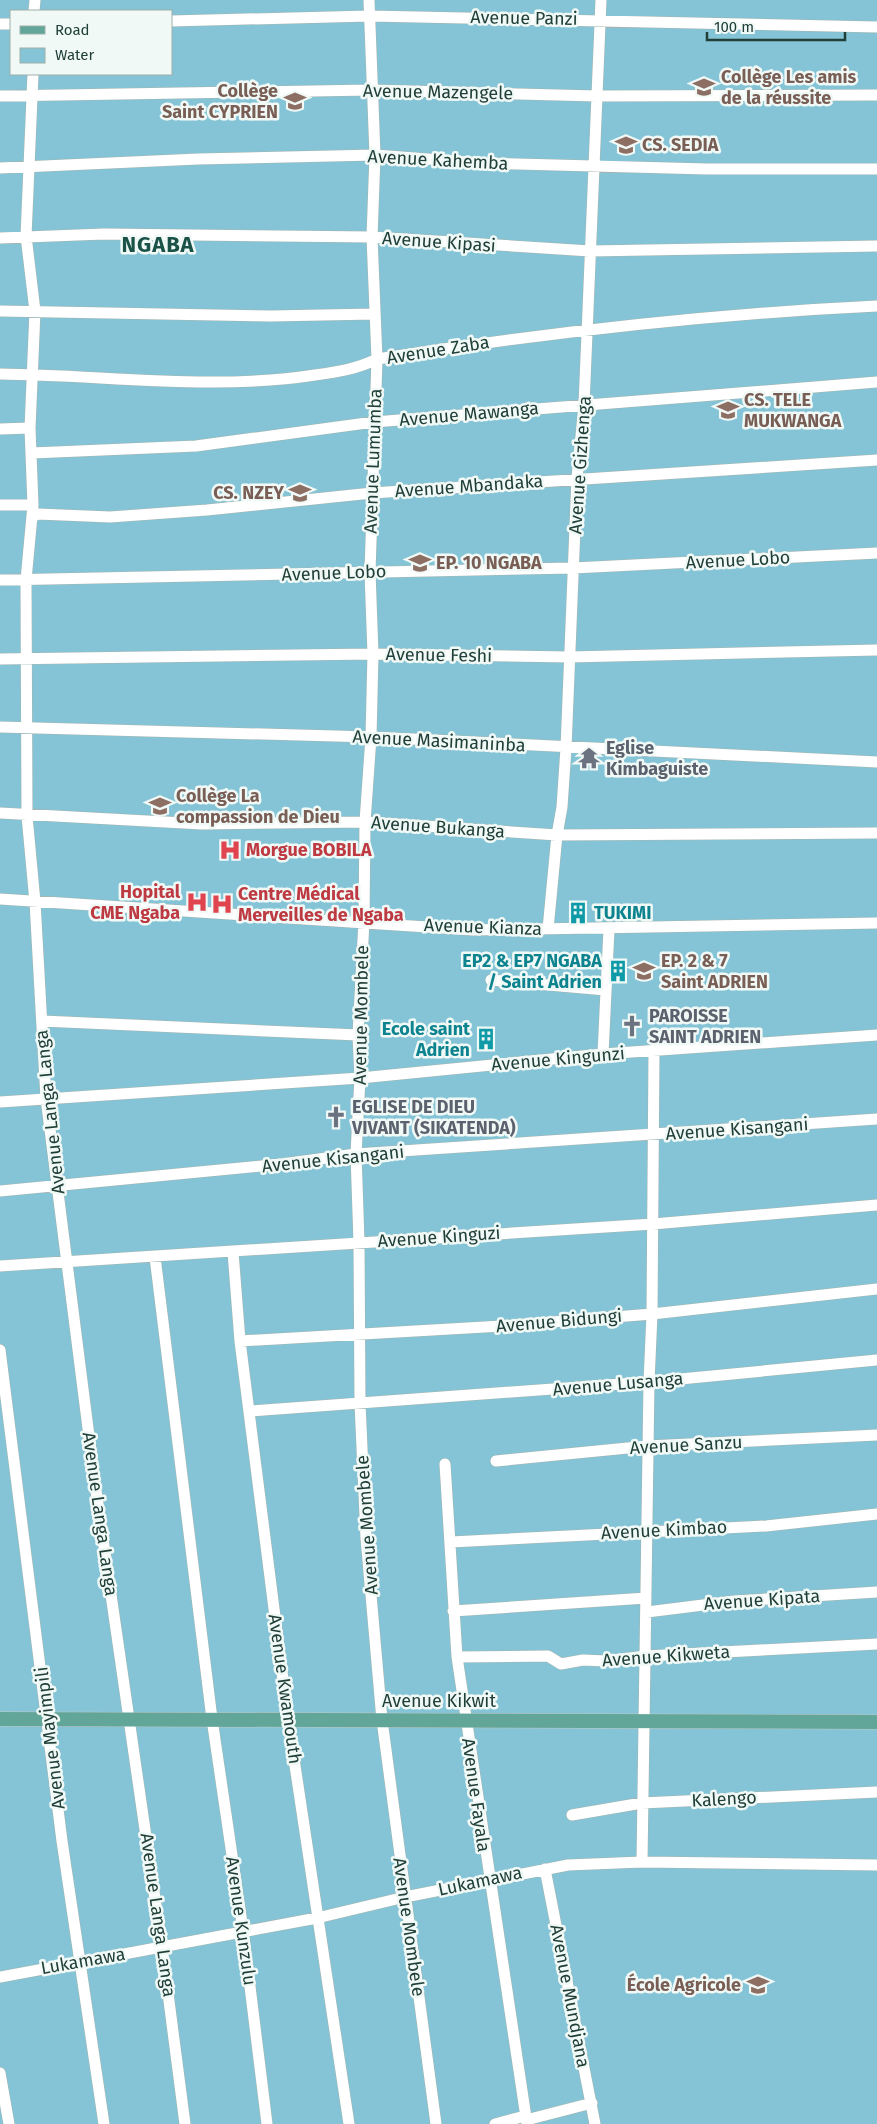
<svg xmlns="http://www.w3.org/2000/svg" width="877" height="2124" viewBox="0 0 877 2124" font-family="'Fira Sans',sans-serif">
  <rect width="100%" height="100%" fill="#e1ede8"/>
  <!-- water -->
  <path fill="#84c4d6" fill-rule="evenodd" d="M0,0H877V2124H0ZM11,11H171V74H11Z"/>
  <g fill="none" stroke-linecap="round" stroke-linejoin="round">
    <!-- minor casing -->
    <g stroke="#a3b5b0" stroke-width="12">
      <path id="minor" d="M369,0L375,155L372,237L377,359L370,572L373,654L371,737L365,822L364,921L358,1035L360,1078L356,1154L359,1242L360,1403L366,1538L382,1720L436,2124
        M34,11L35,0
        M171,21L370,16L877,27
        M0,24H11
        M33,74L26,236L35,311L30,428L33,505L26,580L27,816L35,902L46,1098L96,1491L162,1947L185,2124
        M0,96L371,90L597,96L877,95
        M0,168L198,159L375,155L479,163L707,169H877
        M0,238L104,234L372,237L590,251L877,246
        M0,311L271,316L374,314
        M0,374C104,375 211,391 315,375C337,372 357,369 377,359C543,333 709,314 877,306
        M0,429L30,428
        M32,453L196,446L374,422L877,382
        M0,505H33
        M32,517L38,514L110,517L207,510L372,493L877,460
        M0,580L573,568L877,553
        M0,659L373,654L569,657L877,650
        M0,727L371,737L877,762
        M0,813L202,824L365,822L557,835L877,833
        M0,899L473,930L877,923
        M548,929L557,835L562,807L566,748L577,478L584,405L601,0
        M491,980L606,990
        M42,1021L358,1035
        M603,1054L609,929
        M0,1102L360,1078L603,1054L877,1035
        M0,1191L282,1164L356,1154L877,1119
        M233,1252L240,1341L288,1719L349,2124
        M155,1257L212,1719L243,1930L267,2124
        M0,1266L653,1224L877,1205
        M240,1341L502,1326L652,1314L877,1289
        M0,1350L62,1841L104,2124
        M250,1411L649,1382L877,1360
        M496,1461L648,1446L877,1435
        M445,1464L457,1657L527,2124
        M451,1542L766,1526L877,1514
        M453,1611L646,1598
        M647,1612L735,1601L877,1592
        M457,1657L548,1656L561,1664L583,1660L606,1661L646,1656L877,1644
        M572,1815L642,1803L877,1792
        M642,1862L649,1382L652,1314L654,1052
        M545,1869L595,2124
        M0,1977L317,1918L405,1897L568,1865L642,1862L877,1865
        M0,2073L9,2124
        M526,2120L592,2103
        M495,2124L525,2116"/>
    </g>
    <!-- major casing -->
    <g stroke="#c1c9c7" stroke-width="15">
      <path id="major" d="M0,1719L877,1722"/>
    </g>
    <!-- minor -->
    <use href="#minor" stroke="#fff" stroke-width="11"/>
    <!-- major -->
    <use href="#major" stroke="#62a699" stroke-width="14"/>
  </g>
  <!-- icons -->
  <defs>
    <g id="school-bare" transform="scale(1.725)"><path d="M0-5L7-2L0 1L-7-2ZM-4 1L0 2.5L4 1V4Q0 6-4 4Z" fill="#8d6e63" stroke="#f1f9f6" stroke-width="2.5" paint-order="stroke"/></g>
    <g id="temple-bare" transform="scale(1.725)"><path d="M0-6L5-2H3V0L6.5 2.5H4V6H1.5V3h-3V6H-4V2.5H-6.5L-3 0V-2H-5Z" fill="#6b7280" stroke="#f1f9f6" stroke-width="2.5" paint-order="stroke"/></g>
    <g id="hospital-bare" transform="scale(1.725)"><path d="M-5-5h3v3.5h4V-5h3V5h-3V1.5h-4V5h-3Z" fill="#e0444e" stroke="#f1f9f6" stroke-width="2.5" paint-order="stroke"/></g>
    <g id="building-bare" transform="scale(1.725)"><path d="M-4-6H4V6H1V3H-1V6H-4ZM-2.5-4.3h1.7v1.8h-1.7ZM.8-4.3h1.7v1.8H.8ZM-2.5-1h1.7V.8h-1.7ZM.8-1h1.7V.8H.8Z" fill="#0f9aa8" stroke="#f1f9f6" stroke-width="2.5" paint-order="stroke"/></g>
    <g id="church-bare" transform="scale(1.725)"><path d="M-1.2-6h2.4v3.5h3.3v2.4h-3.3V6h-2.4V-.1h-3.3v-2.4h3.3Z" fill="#6b7280" stroke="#f1f9f6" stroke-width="2.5" paint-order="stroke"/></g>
  </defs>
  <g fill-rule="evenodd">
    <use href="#school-bare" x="704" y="87"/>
    <use href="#school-bare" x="295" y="101"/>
    <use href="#school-bare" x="626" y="145"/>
    <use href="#school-bare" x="728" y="410"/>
    <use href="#school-bare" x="300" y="493"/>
    <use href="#school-bare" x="420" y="563"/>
    <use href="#temple-bare" x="589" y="758"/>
    <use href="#school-bare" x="160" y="806"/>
    <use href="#hospital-bare" x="230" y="850"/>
    <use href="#hospital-bare" x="197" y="902"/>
    <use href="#hospital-bare" x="222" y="904"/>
    <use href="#building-bare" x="578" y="913"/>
    <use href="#building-bare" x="618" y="971"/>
    <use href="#school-bare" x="644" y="971"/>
    <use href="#church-bare" x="632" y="1026"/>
    <use href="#building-bare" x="486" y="1039"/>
    <use href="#church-bare" x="336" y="1117"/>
    <use href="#school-bare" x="758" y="1985"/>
  </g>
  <g text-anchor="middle" stroke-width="5" stroke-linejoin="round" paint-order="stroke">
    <!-- street labels -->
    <g font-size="18" fill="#203f38" stroke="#f1f9f6">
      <text transform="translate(524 18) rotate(1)" y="6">Avenue Panzi</text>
      <text transform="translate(438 92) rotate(1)" y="6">Avenue Mazengele</text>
      <text transform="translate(438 160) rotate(3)" y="6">Avenue Kahemba</text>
      <text transform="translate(439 242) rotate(4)" y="6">Avenue Kipasi</text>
      <text transform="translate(438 350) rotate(-9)" y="6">Avenue Zaba</text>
      <text transform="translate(469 414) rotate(-5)" y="6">Avenue Mawanga</text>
      <text transform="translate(373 461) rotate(-88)" y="6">Avenue Lumumba</text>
      <text transform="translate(580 465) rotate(-86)" y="6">Avenue Gizhenga</text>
      <text transform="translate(469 486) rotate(-4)" y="6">Avenue Mbandaka</text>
      <text transform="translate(738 560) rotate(-3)" y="6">Avenue Lobo</text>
      <text transform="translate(334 573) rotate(-2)" y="6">Avenue Lobo</text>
      <text transform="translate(439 655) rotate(1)" y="6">Avenue Feshi</text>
      <text transform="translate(439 741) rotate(3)" y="6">Avenue Masimaninba</text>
      <text transform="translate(438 827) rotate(4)" y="6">Avenue Bukanga</text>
      <text transform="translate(483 927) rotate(2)" y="6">Avenue Kianza</text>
      <text transform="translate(361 1015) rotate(-89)" y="6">Avenue Mombele</text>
      <text transform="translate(558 1059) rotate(-5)" y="6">Avenue Kingunzi</text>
      <text transform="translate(50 1112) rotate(-96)" y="6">Avenue Langa Langa</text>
      <text transform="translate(737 1129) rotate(-4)" y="6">Avenue Kisangani</text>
      <text transform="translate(333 1159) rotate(-6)" y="6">Avenue Kisangani</text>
      <text transform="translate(439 1237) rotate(-4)" y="6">Avenue Kinguzi</text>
      <text transform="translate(559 1321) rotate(-5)" y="6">Avenue Bidungi</text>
      <text transform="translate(618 1384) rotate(-5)" y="6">Avenue Lusanga</text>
      <text transform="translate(686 1445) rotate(-3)" y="6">Avenue Sanzu</text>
      <text transform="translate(100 1514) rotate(82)" y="6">Avenue Langa Langa</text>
      <text transform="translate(367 1525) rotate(-94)" y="6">Avenue Mombele</text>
      <text transform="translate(664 1530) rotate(-3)" y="6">Avenue Kimbao</text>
      <text transform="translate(762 1600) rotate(-4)" y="6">Avenue Kipata</text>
      <text transform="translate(666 1656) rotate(-4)" y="6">Avenue Kikweta</text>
      <text transform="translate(285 1689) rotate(82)" y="6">Avenue Kwamouth</text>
      <text x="439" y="1707">Avenue Kikwit</text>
      <text transform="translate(50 1738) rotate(-97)" y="6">Avenue Mayimpili</text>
      <text transform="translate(476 1795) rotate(82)" y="6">Avenue Fayala</text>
      <text transform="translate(724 1799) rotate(-3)" y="6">Kalengo</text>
      <text transform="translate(480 1881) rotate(-12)" y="6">Lukamawa</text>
      <text transform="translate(158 1915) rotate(82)" y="6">Avenue Langa Langa</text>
      <text transform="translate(241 1921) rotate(82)" y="6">Avenue Kunzulu</text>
      <text transform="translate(409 1927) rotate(82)" y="6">Avenue Mombele</text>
      <text transform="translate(83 1961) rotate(-10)" y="6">Lukamawa</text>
      <text transform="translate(570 1996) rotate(79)" y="6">Avenue Mundjana</text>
    </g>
    <!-- education labels -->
    <g font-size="18" font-weight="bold" fill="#785e54" stroke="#f1f9f6" text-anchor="start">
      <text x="721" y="83">Collège Les amis<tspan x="721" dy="21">de la réussite</tspan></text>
      <text x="278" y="97" text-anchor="end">Collège<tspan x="278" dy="21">Saint CYPRIEN</tspan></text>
      <text x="642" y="151">CS. SEDIA</text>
      <text x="744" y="406">CS. TELE<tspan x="744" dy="21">MUKWANGA</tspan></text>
      <text x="284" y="499" text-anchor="end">CS. NZEY</text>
      <text x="436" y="569">EP. 10 NGABA</text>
      <text x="176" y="802">Collège La<tspan x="176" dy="21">compassion de Dieu</tspan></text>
      <text x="661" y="967">EP. 2 &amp; 7<tspan x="661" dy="21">Saint ADRIEN</tspan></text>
      <text x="741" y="1991" text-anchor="end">École Agricole</text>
    </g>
    <!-- worship labels -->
    <g font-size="18" font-weight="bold" fill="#5b616d" stroke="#f1f9f6" text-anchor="start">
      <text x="606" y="754">Eglise<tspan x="606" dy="21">Kimbaguiste</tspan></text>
      <text x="649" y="1022">PAROISSE<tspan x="649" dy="21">SAINT ADRIEN</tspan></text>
      <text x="352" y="1113">EGLISE DE DIEU<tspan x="352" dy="21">VIVANT (SIKATENDA)</tspan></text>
    </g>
    <!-- health labels -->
    <g font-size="18" font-weight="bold" fill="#be3a42" stroke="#f1f9f6" text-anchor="start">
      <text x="246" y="856">Morgue BOBILA</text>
      <text x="180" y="898" text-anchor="end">Hopital<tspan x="180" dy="21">CME Ngaba</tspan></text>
      <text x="238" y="900">Centre Médical<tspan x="238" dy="21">Merveilles de Ngaba</tspan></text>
    </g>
    <!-- culture labels -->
    <g font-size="18" font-weight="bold" fill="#0d838f" stroke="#f1f9f6" text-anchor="end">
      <text x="594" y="919" text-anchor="start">TUKIMI</text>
      <text x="602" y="967">EP2 &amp; EP7 NGABA<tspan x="602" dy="21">/ Saint Adrien</tspan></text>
      <text x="470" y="1035">Ecole saint<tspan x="470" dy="21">Adrien</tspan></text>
    </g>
    <!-- district labels -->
    <g font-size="22" font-weight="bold" letter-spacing="1" fill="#1a5248" stroke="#f1f9f6">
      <text x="158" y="252">NGABA</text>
    </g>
  </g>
  <!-- legend -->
  <rect x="10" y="10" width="162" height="65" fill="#f1f9f6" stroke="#9dafaa"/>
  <rect x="20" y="26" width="25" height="8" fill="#62a699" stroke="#9dafaa"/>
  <text x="55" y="35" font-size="15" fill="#203f38">Road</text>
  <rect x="20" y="48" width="25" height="15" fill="#84c4d6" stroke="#9dafaa"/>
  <text x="55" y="60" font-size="15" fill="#203f38">Water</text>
  <!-- scale -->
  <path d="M707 32v8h138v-8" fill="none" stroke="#203f38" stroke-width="2.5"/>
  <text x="714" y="32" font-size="15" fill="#203f38" stroke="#f1f9f6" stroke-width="4" paint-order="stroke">100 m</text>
</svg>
